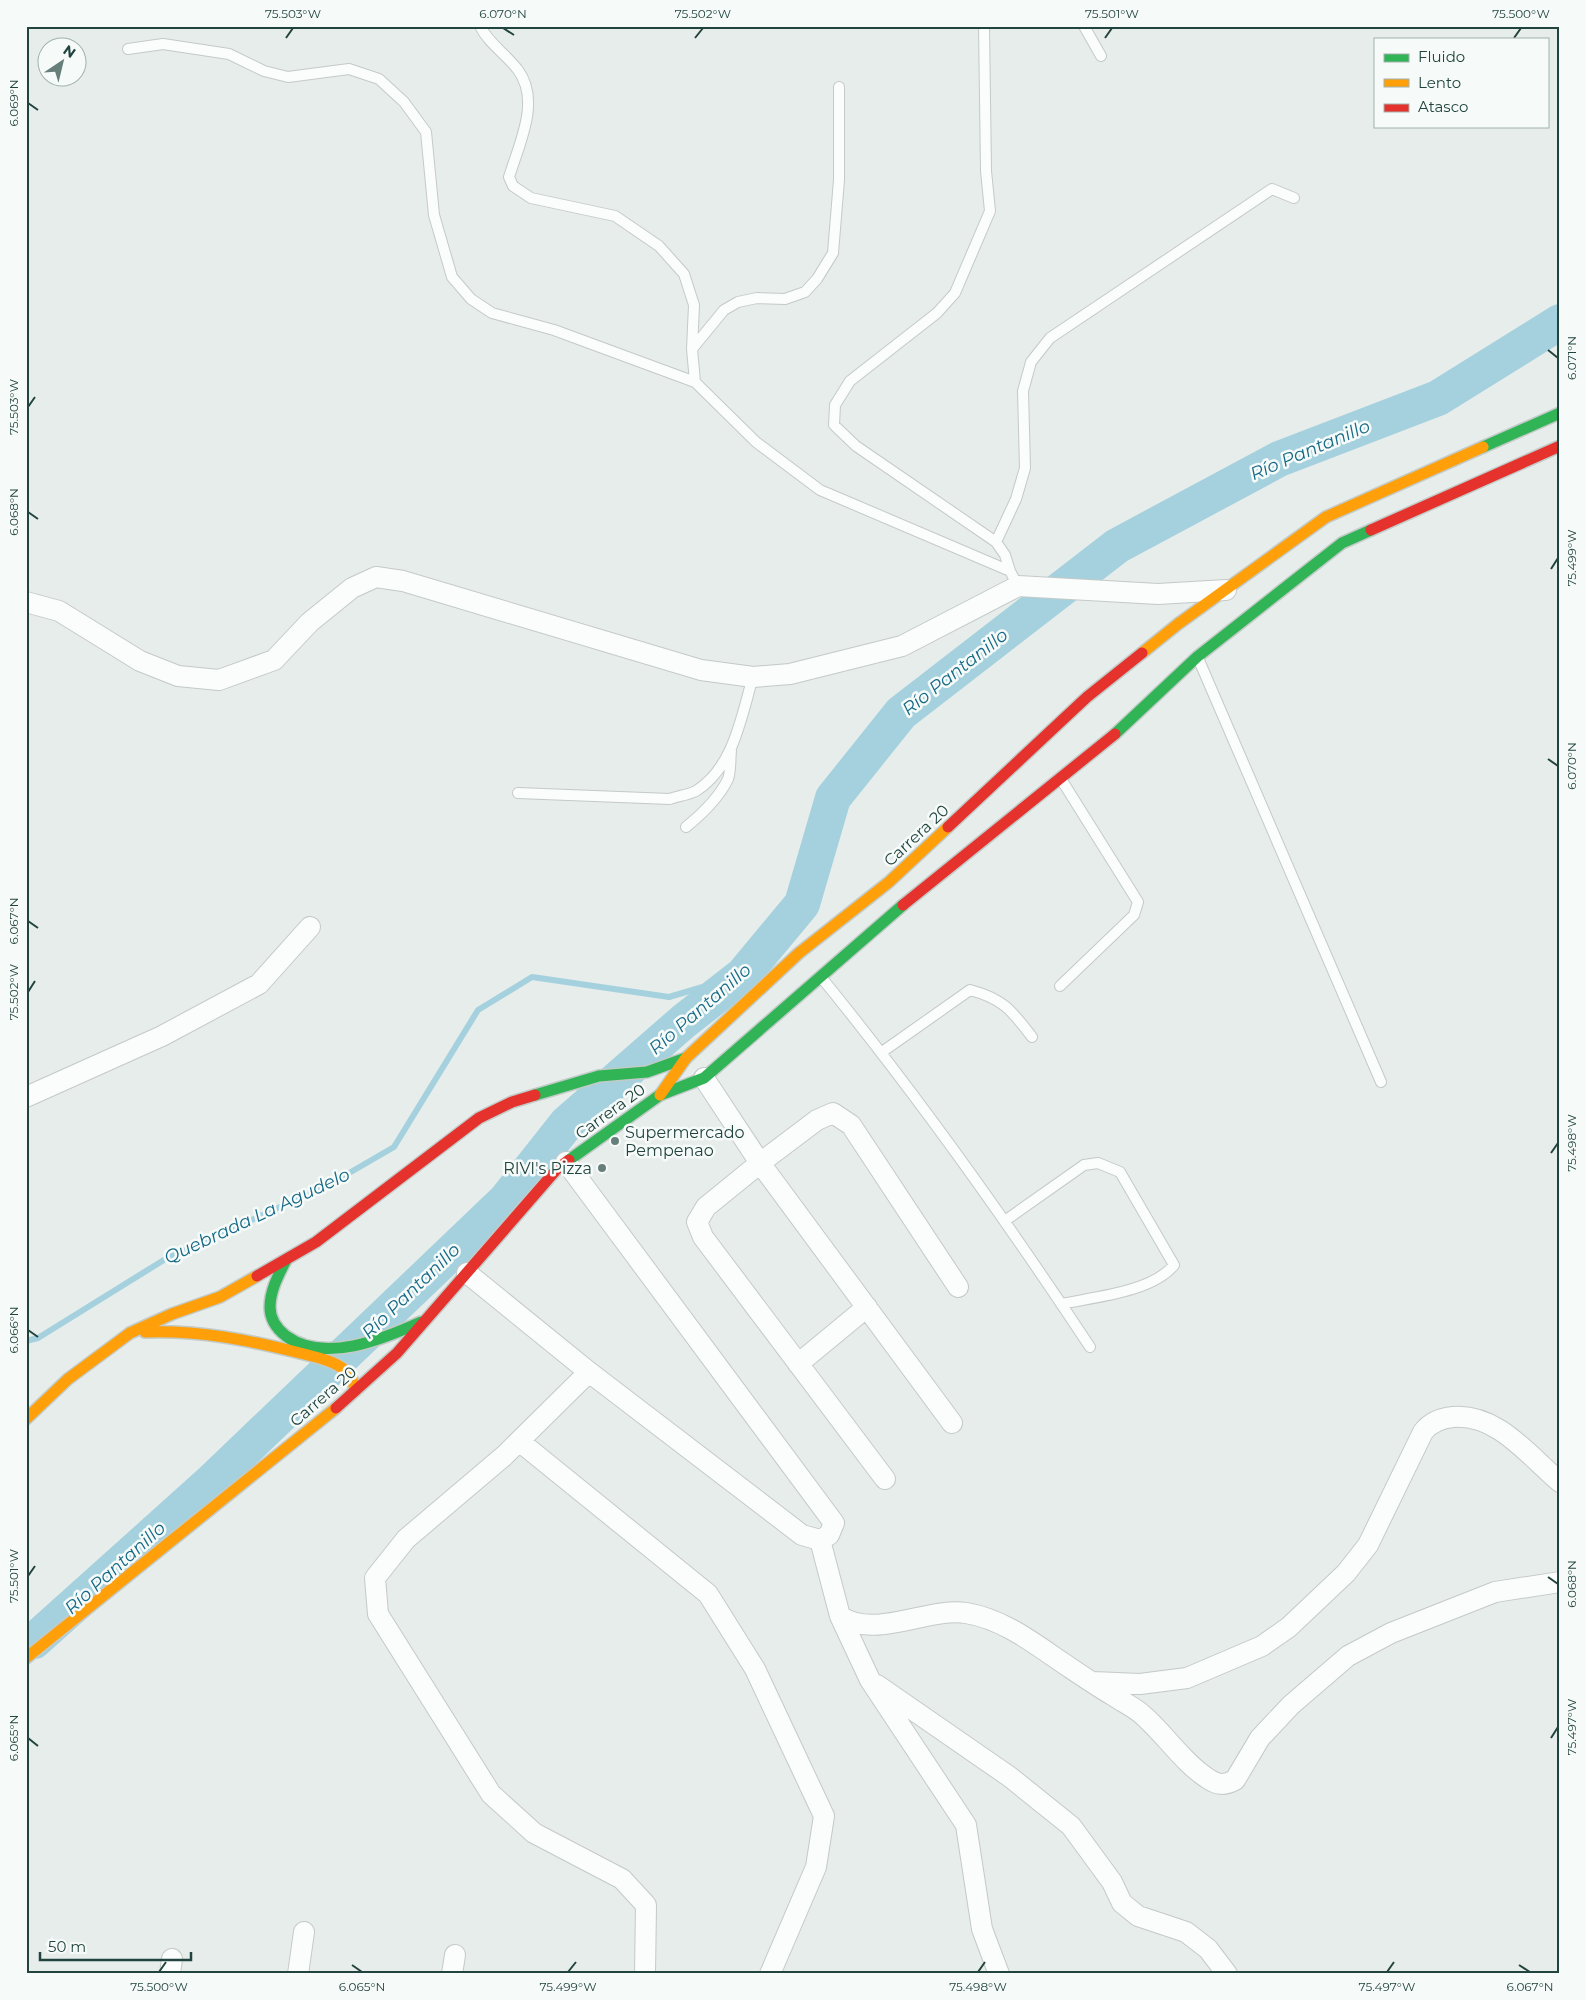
<svg xmlns="http://www.w3.org/2000/svg" width="1586" height="2000" viewBox="0 0 1586 2000" font-family="Montserrat,sans-serif">
  <rect width="100%" height="100%" fill="#e7edeb"/>
  <g fill="none" stroke-linecap="round" stroke-linejoin="round">
    <!-- stream -->
    <path stroke="#a5d1de" stroke-width="6" d="M26,1341L38,1338L167,1258L325,1187L394,1147L478,1010L532,977L669,997L743,975"/>
    <!-- river -->
    <path stroke="#a5d1de" stroke-width="36" d="M26,1640L34,1641L210,1483L506,1200L567,1123L684,1021L743,975L802,904L833,798L901,713L1117,546L1279,459L1438,398L1560,322"/>
    <!-- lane casing -->
    <g stroke="#c4cac8" stroke-width="12">
      <path id="lane" d="M480,26C488,43 507,55 518,70C541,101 519,144 509,177L513,186L531,198L615,216L659,246L684,274L694,305L692,349L695,382L756,442L820,490L1010,571L1018,586
        M984,26L986,171L990,211L955,293L937,313L850,381L835,405L834,425L856,446L996,542
        M1084,26L1101,56
        M128,49L163,44L229,54L264,71L288,77L349,69L379,79L404,102L426,132L434,215L452,277L471,299L492,313L554,330L695,382
        M692,349L724,310L738,302L757,298L785,299L805,292L817,279L833,253L839,180V87
        M1010,571L1005,555L996,542L1016,499L1025,468L1023,391L1031,362L1050,338L1272,189L1294,198
        M1198,658L1381,1082
        M518,793L670,799C678,796 688,795 696,791C734,767 741,717 753,677
        M686,827C702,814 719,798 728,779C731,771 730,759 731,751
        M821,977C918,1096 1006,1220 1090,1347
        M1060,986L1134,915L1138,902L1061,779
        M882,1052L970,990C1004,999 1012,1011 1032,1037
        M1006,1220L1084,1165L1098,1163L1120,1172L1174,1265C1152,1292 1095,1297 1061,1304"/>
    </g>
    <!-- street casing -->
    <g stroke="#c4cac8" stroke-width="22">
      <path id="street" d="M26,602L59,611L140,661L178,676L219,680L274,660L310,622L352,588L376,577L403,581L701,670L753,677L790,674L902,646L1018,586L1158,594L1226,590
        M704,1078L760,1163L952,1423
        M26,1097L162,1036L259,984L310,927
        M467,1273L589,1372L802,1535L820,1540L829,1535L834,1523L566,1162
        M798,1364L867,1307
        M589,1372L504,1456L406,1539L375,1578L378,1614L491,1794L534,1833L622,1879L646,1905L645,1974
        M519,1441L708,1594L755,1669L824,1816L816,1867L770,1974
        M885,1479L703,1237L697,1222L706,1207L760,1163L817,1120L833,1113L851,1125L958,1287
        M820,1540L840,1616L870,1680L966,1825L982,1929L999,1974
        M840,1616C874,1640 928,1607 966,1613C1002,1619 1031,1641 1060,1661C1078,1673 1095,1685 1114,1696C1124,1703 1136,1708 1145,1717C1166,1736 1183,1762 1207,1778C1217,1785 1224,1786 1235,1780L1260,1738L1291,1705L1348,1656L1391,1633L1495,1592L1560,1582
        M1093,1682L1140,1684L1187,1678L1262,1646L1289,1627L1346,1573L1368,1545L1423,1432C1430,1423 1441,1418 1453,1417C1497,1413 1529,1456 1560,1482
        M877,1685L1010,1777L1071,1826L1112,1882L1122,1903L1138,1916L1186,1932L1208,1949L1227,1974
        M170,1974L172,1959
        M298,1974L304,1932
        M452,1974L455,1955"/>
    </g>
    <!-- fast casing -->
    <g stroke="#c2cbc8" stroke-width="14">
      <path id="fast" d="M1483,447L1560,413
        M1115,734L1197,657L1342,543L1371,530
        M535,1095L599,1076L647,1072L686,1058
        M569,1160L660,1095L704,1078L903,905
        M286,1260C279,1274 270,1290 270,1307C270,1319 277,1329 286,1336C324,1364 383,1339 421,1322"/>
    </g>
    <!-- slow casing -->
    <g stroke="#c2cbc8" stroke-width="14">
      <path id="slow" d="M1142,653L1178,624L1326,517L1483,447
        M660,1095L686,1058L799,953L889,882L948,827
        M145,1332C199,1330 248,1340 300,1353C315,1357 334,1360 346,1371C352,1376 354,1383 355,1391
        M26,1419L68,1379L130,1333L172,1314L220,1297L257,1276
        M26,1658L336,1408"/>
    </g>
    <!-- jam casing -->
    <g stroke="#c2cbc8" stroke-width="14">
      <path id="jam" d="M1371,530L1560,446
        M948,827L1087,697L1142,653
        M903,905L1115,734
        M257,1276L316,1242L479,1118L512,1102L535,1095
        M336,1408L397,1353L557,1169L569,1160"/>
    </g>
    <!-- lane -->
    <use href="#lane" stroke="#fbfcfc" stroke-width="10"/>
    <!-- street -->
    <use href="#street" stroke="#fbfcfc" stroke-width="20"/>
    <!-- fast -->
    <use href="#fast" stroke="#30b455" stroke-width="11"/>
    <!-- slow -->
    <use href="#slow" stroke="#ff9f0a" stroke-width="11"/>
    <!-- jam -->
    <use href="#jam" stroke="#e5322d" stroke-width="11"/>
  </g>
  <!-- ticks -->
  <path fill="none" stroke="#22443e" stroke-width="2" d="M503,28L514,35M286,38L293,28M695,38L703,28M1105,38L1112,28M1514,38L1521,28M28,103L38,110M1548,350L1558,358M28,407L35,397M28,512L38,519M1551,569L1558,558M1548,759L1558,766M28,921L38,928M28,992L35,981M1551,1153L1558,1143M28,1330L38,1337M28,1576L35,1566M1548,1577L1558,1584M28,1738L38,1746M1551,1738L1558,1727M352,1965L362,1972M1519,1965L1530,1972M159,1972L166,1962M568,1972L576,1962M978,1972L985,1962M1387,1972L1394,1962"/>
  <!-- markers -->
  <g fill="#677f7b" stroke="#f6fbf9" stroke-width="2">
    <circle cx="615" cy="1141" r="5"/>
    <circle cx="602" cy="1168" r="5"/>
  </g>
  <g text-anchor="middle" stroke-width="5" stroke-linejoin="round" paint-order="stroke">
    <!-- street labels -->
    <g font-size="16" fill="#22443e" stroke="#f6fbf9">
      <text transform="translate(916 835) rotate(-43)" y="6">Carrera 20</text>
      <text transform="translate(610 1111) rotate(-36)" y="6">Carrera 20</text>
      <text transform="translate(323 1396) rotate(-41)" y="6">Carrera 20</text>
    </g>
    <!-- poi labels -->
    <g font-size="16" fill="#22443e" stroke="#f6fbf9" text-anchor="start">
      <text x="625" y="1138">Supermercado<tspan x="625" dy="18">Pempenao</tspan></text>
      <text x="592" y="1174" text-anchor="end">RIVI's Pizza</text>
    </g>
    <!-- water labels -->
    <g font-size="18" font-style="italic" fill="#156986" stroke="#f6fbf9">
      <text transform="translate(1310 450) rotate(-23)" y="6">Río Pantanillo</text>
      <text transform="translate(955 672) rotate(-38)" y="6">Río Pantanillo</text>
      <text transform="translate(700 1009) rotate(-41)" y="6">Río Pantanillo</text>
      <text transform="translate(257 1216) rotate(-25)" y="6">Quebrada La Agudelo</text>
      <text transform="translate(411 1291) rotate(-44)" y="6">Río Pantanillo</text>
      <text transform="translate(115 1568) rotate(-42)" y="6">Río Pantanillo</text>
    </g>
  </g>
  <!-- border -->
  <rect width="1586" height="2000" fill="none" stroke="#f6fbf9" stroke-width="55"/>
  <!-- legend -->
  <rect x="1374" y="38" width="175" height="90" fill="#f6fbf9" stroke="#a1b2ae"/>
  <rect x="1384" y="54" width="25" height="8" fill="#30b455" stroke="#a1b2ae"/>
  <text x="1418" y="62" font-size="15" fill="#22443e">Fluido</text>
  <rect x="1384" y="79" width="25" height="8" fill="#ff9f0a" stroke="#a1b2ae"/>
  <text x="1418" y="88" font-size="15" fill="#22443e">Lento</text>
  <rect x="1384" y="104" width="25" height="8" fill="#e5322d" stroke="#a1b2ae"/>
  <text x="1418" y="112" font-size="15" fill="#22443e">Atasco</text>
  <!-- north arrow -->
  <g transform="translate(62 62) rotate(35)"><circle r="24" fill="#f6fbf9" stroke="#a1b2ae"/>
  <path d="M0-4L9 19L0 12L-9 19Z" fill="#677f7b"/>
  <text y="-8" font-size="14" font-weight="bold" text-anchor="middle" fill="#22443e">N</text>
  </g>
  <!-- scale -->
  <path d="M40 1952v8h151v-8" fill="none" stroke="#22443e" stroke-width="2.5"/>
  <text x="48" y="1952" font-size="15" fill="#22443e" stroke="#f6fbf9" stroke-width="4" paint-order="stroke">50 m</text>
  <rect x="28" y="28" width="1530" height="1944" fill="none" stroke="#22443e" stroke-width="2"/>
  <g font-size="12" text-anchor="middle" fill="#22443e">
    <text x="293" y="18">75.503°W</text>
    <text x="503" y="18">6.070°N</text>
    <text x="703" y="18">75.502°W</text>
    <text x="1112" y="18">75.501°W</text>
    <text x="1521" y="18">75.500°W</text>
    <text transform="translate(14 103) rotate(-90)" y="4">6.069°N</text>
    <text transform="translate(1572 358) rotate(-90)" y="4">6.071°N</text>
    <text transform="translate(14 407) rotate(-90)" y="4">75.503°W</text>
    <text transform="translate(14 512) rotate(-90)" y="4">6.068°N</text>
    <text transform="translate(1572 558) rotate(-90)" y="4">75.499°W</text>
    <text transform="translate(1572 766) rotate(-90)" y="4">6.070°N</text>
    <text transform="translate(14 921) rotate(-90)" y="4">6.067°N</text>
    <text transform="translate(14 992) rotate(-90)" y="4">75.502°W</text>
    <text transform="translate(1572 1143) rotate(-90)" y="4">75.498°W</text>
    <text transform="translate(14 1330) rotate(-90)" y="4">6.066°N</text>
    <text transform="translate(14 1576) rotate(-90)" y="4">75.501°W</text>
    <text transform="translate(1572 1584) rotate(-90)" y="4">6.068°N</text>
    <text transform="translate(1572 1727) rotate(-90)" y="4">75.497°W</text>
    <text transform="translate(14 1738) rotate(-90)" y="4">6.065°N</text>
    <text x="159" y="1991">75.500°W</text>
    <text x="362" y="1991">6.065°N</text>
    <text x="568" y="1991">75.499°W</text>
    <text x="978" y="1991">75.498°W</text>
    <text x="1387" y="1991">75.497°W</text>
    <text x="1530" y="1991">6.067°N</text>
  </g>
</svg>
